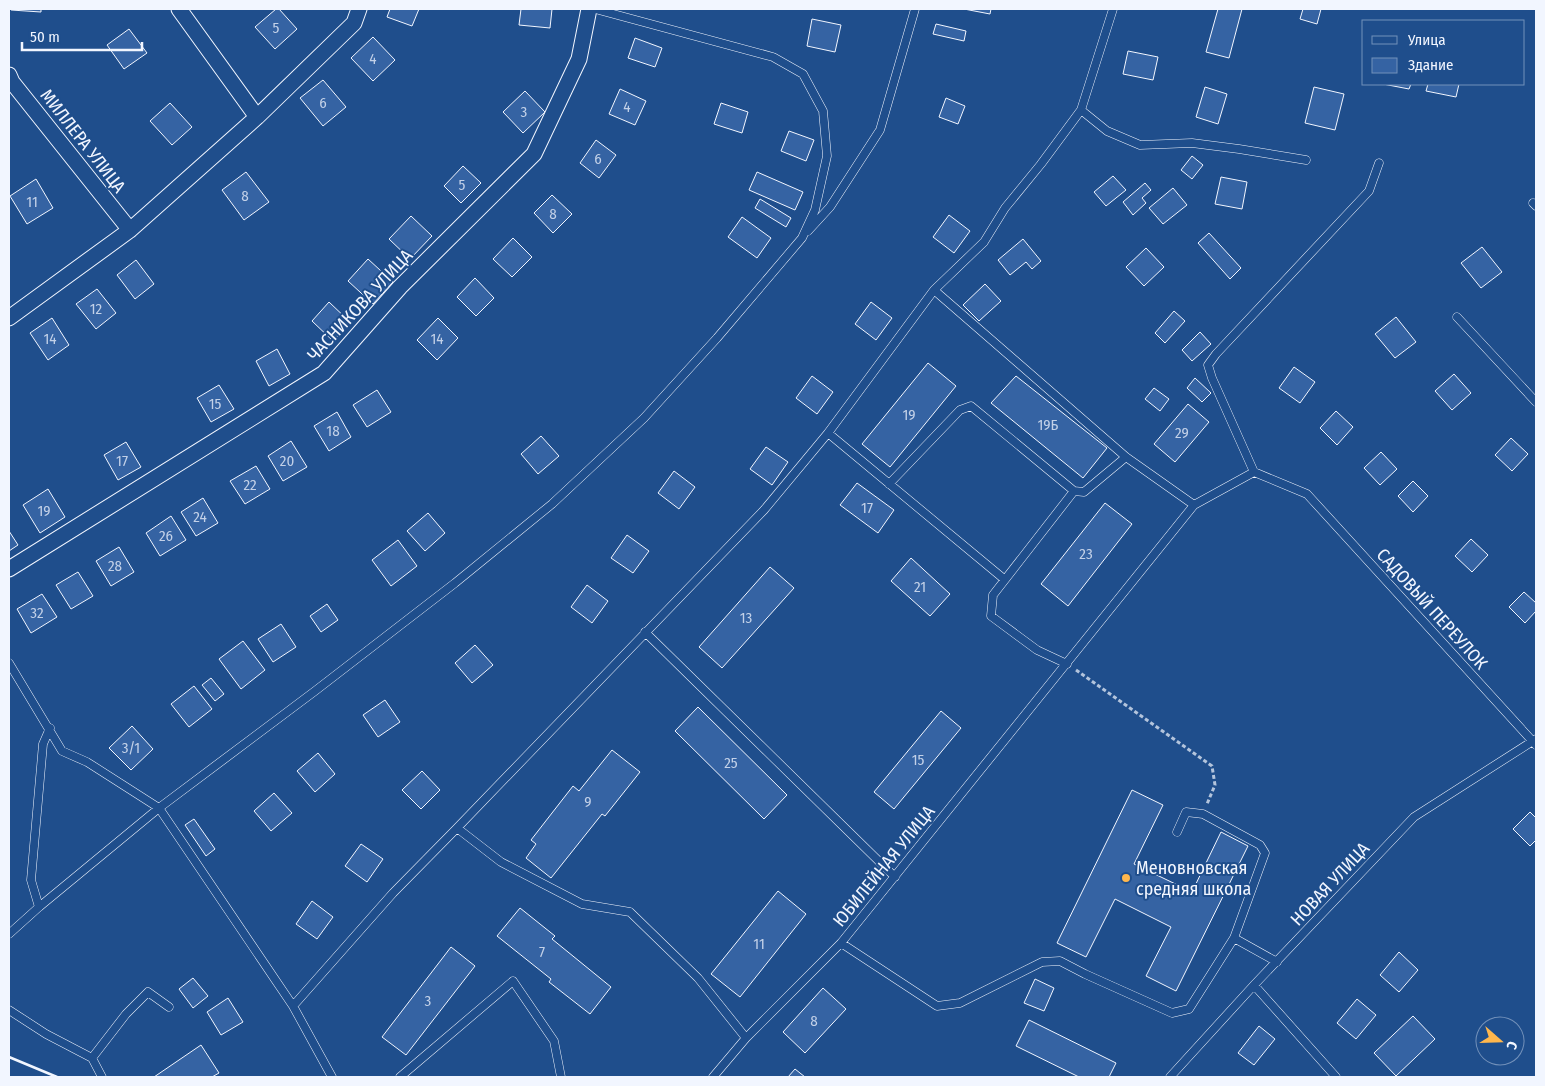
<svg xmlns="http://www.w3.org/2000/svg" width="1545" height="1086" viewBox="0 0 1545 1086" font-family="'Fira Sans Condensed',sans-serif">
  <rect width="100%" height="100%" fill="#1f4e8c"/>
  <!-- building -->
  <path fill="#3563a3" stroke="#f2f6ff" d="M11,9H41V12L11,10Z
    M276,9H279L297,29L275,49L255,27Z
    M390,9H419L412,26L387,17Z
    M521,9H552L550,28L519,25Z
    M964,9H991L990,14Z
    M1218,9H1242L1229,58L1206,52Z
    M1303,9H1321L1317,24L1300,19Z
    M812,19L841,25L835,52L807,46Z
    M936,24L966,31L964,41L933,34Z
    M129,29L147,53L124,69L107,45Z
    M373,37L395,60L373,81L351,58Z
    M635,38L662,48L655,67L628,58Z
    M1128,51L1158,57L1153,80L1123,74Z
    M323,80L346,107L323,126L300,98Z
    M1383,84H1411L1409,89Z
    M1428,84H1459L1456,97L1426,91Z
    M1205,87L1227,94L1218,124L1196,117Z
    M1314,87L1344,94L1335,130L1305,123Z
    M620,89L646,101L635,125L609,114Z
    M525,91L545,112L523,133L503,112Z
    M946,98L965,106L958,124L939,117Z
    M170,103L192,127L172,145L150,121Z
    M721,103L748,112L742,133L714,124Z
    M789,131L814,140L806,161L781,151Z
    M596,140L616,155L599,178L580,163Z
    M1192,156L1203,165L1192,179L1181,170Z
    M463,166L481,183L461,203L444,186Z
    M246,172L269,202L244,220L222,190Z
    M757,172L803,192L795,210L749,190Z
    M1113,176L1126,190L1106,206L1094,192Z
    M1221,177L1247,182L1242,209L1215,204Z
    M36,179L53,208L27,224L10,196Z
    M1145,183L1151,190L1142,198L1146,203L1133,215L1123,202Z
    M1173,188L1187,205L1163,224L1149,208Z
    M552,195L572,214L553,233L534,213Z
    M760,199L791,218L786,227L755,208Z
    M949,215L970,231L954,253L933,237Z
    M411,216L432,236L410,259L389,239Z
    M742,217L771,238L757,258L728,237Z
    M1209,233L1241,268L1230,279L1198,243Z
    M513,238L532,257L512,277L493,259Z
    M1023,239L1041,261L1032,269L1026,262L1010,275L998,260Z
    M1482,247L1502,272L1481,288L1461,263Z
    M1146,248L1164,267L1144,286L1126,267Z
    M368,259L393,282L373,304L348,281Z
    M136,260L154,284L135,299L117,275Z
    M475,278L494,298L476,316L457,297Z
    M985,284L1001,301L979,321L963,305Z
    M97,289L116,313L96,329L76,304Z
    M329,302L350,322L333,341L312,321Z
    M871,302L892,318L876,340L855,324Z
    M1174,311L1185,321L1165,343L1155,333Z
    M1396,317L1416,342L1395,358L1375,334Z
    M52,318L69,345L48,360L30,333Z
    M438,318L458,338L437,360L417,340Z
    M1200,332L1211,344L1192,361L1182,350Z
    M277,349L290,374L269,386L256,361Z
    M928,363L956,386L890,467L862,444Z
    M1294,367L1315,382L1300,403L1279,388Z
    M1454,374L1471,393L1452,410L1435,391Z
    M812,376L833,392L817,414L796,398Z
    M1016,376L1107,448L1083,478L991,403Z
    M1195,378L1211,393L1202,402L1187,388Z
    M219,385L234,409L211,422L197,398Z
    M1154,388L1169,399L1160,411L1145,399Z
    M377,390L391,412L367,427L353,405Z
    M1188,404L1209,422L1175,462L1154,444Z
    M1336,411L1353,427L1337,445L1320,428Z
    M337,412L351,437L329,451L314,426Z
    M541,436L559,456L538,474L521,454Z
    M1511,438L1528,454L1512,471L1495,455Z
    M291,441L307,467L283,481L268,456Z
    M126,442L141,467L118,480L104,455Z
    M766,447L788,462L772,485L750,469Z
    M1381,452L1397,469L1380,485L1364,468Z
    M256,466L270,489L245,504L230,481Z
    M674,471L695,487L679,509L658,493Z
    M1413,481L1428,496L1413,512L1398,496Z
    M857,483L894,510L878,533L840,505Z
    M48,489L65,517L40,533L23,505Z
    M203,498L218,523L196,536L181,512Z
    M1105,503L1132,524L1068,606L1041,584Z
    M428,513L445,533L425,551L407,531Z
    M171,516L186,540L160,556L146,533Z
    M9,531L18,545L9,551Z
    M627,535L649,551L633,573L611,558Z
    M1471,539L1488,555L1472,572L1455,556Z
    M398,540L417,566L391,586L372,560Z
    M119,547L134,572L111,586L96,561Z
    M911,558L950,594L930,616L891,581Z
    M770,567L794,588L722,668L699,647Z
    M78,572L93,596L71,609L56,585Z
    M587,585L608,601L592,623L571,607Z
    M1524,592L1536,603V611L1525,623L1509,607Z
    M42,594L57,617L31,633L17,609Z
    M327,604L338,620L321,632L310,616Z
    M281,624L296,647L273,662L258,639Z
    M243,641L265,670L241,689L219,659Z
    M475,645L493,665L472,683L455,663Z
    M211,678L224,694L215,701L202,685Z
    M194,686L212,709L189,727L171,704Z
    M385,700L400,722L378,737L363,715Z
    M698,707L787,795L764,819L675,731Z
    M941,711L961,728L894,809L874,792Z
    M132,726L153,749L131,770L109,748Z
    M612,750L640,772L605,816L602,814L551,878L526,858L536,844L531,840L573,786L579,791Z
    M318,753L335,774L315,792L297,771Z
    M422,771L440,790L421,809L402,790Z
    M1132,790L1163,805L1134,864L1192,892L1221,832L1248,846L1176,991L1146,976L1171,927L1115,899L1086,957L1057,943Z
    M274,793L292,813L271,831L254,811Z
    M1530,812L1536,818V840L1530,846L1513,829Z
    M194,819L215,849L206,856L185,825Z
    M361,844L383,859L367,882L345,866Z
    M778,891L806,914L740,997L711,974Z
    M312,901L333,917L317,939L296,924Z
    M520,908L555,936L552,939L611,987L590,1014L549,982L551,979L497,936Z
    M451,947L475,966L406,1055L382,1037Z
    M1399,952L1418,970L1399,992L1380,975Z
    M193,978L208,996L193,1008L179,989Z
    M1035,979L1054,988L1044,1011L1024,1003Z
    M823,988L846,1009L805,1053L783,1032Z
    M228,998L243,1022L221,1035L207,1012Z
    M1357,999L1376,1015L1356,1039L1337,1023Z
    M1413,1016L1435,1039L1396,1076L1374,1053Z
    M1029,1020L1116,1063L1109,1077H1079L1016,1046Z
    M1259,1026L1275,1039L1254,1065L1238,1053Z
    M201,1045L219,1073L212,1077H154Z
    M795,1069L805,1077H788Z"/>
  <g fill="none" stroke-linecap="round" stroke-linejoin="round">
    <!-- lane casing -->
    <g stroke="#f2f6ff" stroke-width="9">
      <path id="lane" d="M1081,110L1107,131L1140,145L1192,143L1239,149L1306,160
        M1533,203L1536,206
        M808,231L830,207L880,130L915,9
        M934,290L984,242L1005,208L1041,164L1081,110L1113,9
        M1457,317L1536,402
        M828,433L934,290L1126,457L1194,505
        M1254,472L1212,378L1208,365L1216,354L1369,191L1379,163
        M889,484L960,410L971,406L1074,491L1084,492L1126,457
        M645,632L895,877
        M9,663L62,751L87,762L159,808L293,1006L332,1077
        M1067,664L1037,650L991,616L993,595L1074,491
        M1177,832L1186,812L1203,814L1260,845L1265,853L1234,938
        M39,907L31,880L43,744L50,728
        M9,934L39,907L159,808L315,691L455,583L552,504L644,418L717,338L802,238L815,210L827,156L823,111L803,74L773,57L595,9
        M841,943L937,1006L960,1003L1042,962L1060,961L1085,974L1172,1013L1189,1009L1234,938L1277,962
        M1254,985L1336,1077
        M293,1006L393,893L457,828
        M9,1010L46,1034L92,1058
        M746,1038L698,978L630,912L582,904L501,862L457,828L764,510L828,433L1004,579
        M102,1077L92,1058L126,1014L148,992L169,1007
        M400,1077L513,981L554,1041L561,1077
        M713,1077L746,1038L841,943L1194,505L1254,472L1307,494L1536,745
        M1170,1077L1254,985L1414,817L1536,739"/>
    </g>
    <!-- street casing -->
    <g stroke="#f2f6ff" stroke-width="17">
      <path id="street" d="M179,9L257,117
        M9,75L12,82L130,230
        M9,318L130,230L257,117L354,23L359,9
        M9,569L324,373L400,287L534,154L579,59L589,9"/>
    </g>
    <!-- path -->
    <path stroke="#b3c4dc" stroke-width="3" stroke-dasharray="4 2.5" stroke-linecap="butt" d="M1076,670L1212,766L1215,785L1207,804"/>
    <!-- lane -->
    <use href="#lane" stroke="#1f4e8c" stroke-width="8"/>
    <!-- street -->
    <use href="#street" stroke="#1f4e8c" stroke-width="15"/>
    <!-- wall -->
    <path stroke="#f2f6ff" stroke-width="2.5" d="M9,1057L57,1077"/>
  </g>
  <!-- markers -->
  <circle fill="#ffb74d" stroke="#1f4e8c" stroke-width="2" cx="1126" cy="878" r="5"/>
  <g text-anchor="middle" stroke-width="4" stroke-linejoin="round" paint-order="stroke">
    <!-- number labels -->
    <g font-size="15" fill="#c3d1e8">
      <text x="276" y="33">5</text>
      <text x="373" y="64">4</text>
      <text x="323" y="108">6</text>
      <text x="627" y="112">4</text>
      <text x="524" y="117">3</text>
      <text x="598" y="164">6</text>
      <text x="462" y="190">5</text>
      <text x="245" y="201">8</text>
      <text x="32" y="207">11</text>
      <text x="553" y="219">8</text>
      <text x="96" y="314">12</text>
      <text x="50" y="344">14</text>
      <text x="437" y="344">14</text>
      <text x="215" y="409">15</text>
      <text x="909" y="420">19</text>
      <text x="1048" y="430">19Б</text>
      <text x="333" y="436">18</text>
      <text x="1182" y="438">29</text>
      <text x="122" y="466">17</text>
      <text x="287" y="466">20</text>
      <text x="250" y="490">22</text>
      <text x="867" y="513">17</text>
      <text x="44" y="516">19</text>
      <text x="200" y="522">24</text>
      <text x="166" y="541">26</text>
      <text x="1086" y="559">23</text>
      <text x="115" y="571">28</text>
      <text x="920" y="592">21</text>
      <text x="37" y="618">32</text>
      <text x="746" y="623">13</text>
      <text x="131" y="753">3/1</text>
      <text x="918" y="765">15</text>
      <text x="731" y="768">25</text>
      <text x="588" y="807">9</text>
      <text x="759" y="949">11</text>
      <text x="542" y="957">7</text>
      <text x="428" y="1006">3</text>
      <text x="814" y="1026">8</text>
    </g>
    <!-- street labels -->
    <g font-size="18" fill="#f2f6ff" stroke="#1f4e8c">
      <text transform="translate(83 141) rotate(52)" y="6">МИЛЛЕРА УЛИЦА</text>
      <text transform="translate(360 305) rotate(-47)" y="6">ЧАСНИКОВА УЛИЦА</text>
      <text transform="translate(1432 609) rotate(48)" y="6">САДОВЫЙ ПЕРЕУЛОК</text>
      <text transform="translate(884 866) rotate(-51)" y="6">ЮБИЛЕЙНАЯ УЛИЦА</text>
      <text transform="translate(1330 884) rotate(-47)" y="6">НОВАЯ УЛИЦА</text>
    </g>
    <!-- poi labels -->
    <g font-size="18" fill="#f2f6ff" stroke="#1f4e8c" text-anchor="start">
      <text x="1136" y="874">Меновновская<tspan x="1136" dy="21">средняя школа</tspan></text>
    </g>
  </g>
  <!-- border -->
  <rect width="1545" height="1086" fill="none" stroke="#f2f6ff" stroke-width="20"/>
  <!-- legend -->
  <rect x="1362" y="20" width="162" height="65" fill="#1f4e8c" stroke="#7391ba"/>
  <rect x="1372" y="36" width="25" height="8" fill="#1f4e8c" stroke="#7391ba"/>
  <text x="1408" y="45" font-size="15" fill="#f2f6ff">Улица</text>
  <rect x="1372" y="58" width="25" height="15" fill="#3563a3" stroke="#7391ba"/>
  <text x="1408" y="70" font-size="15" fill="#f2f6ff">Здание</text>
  <!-- north arrow -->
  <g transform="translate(1500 1041) rotate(110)"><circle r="24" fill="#1f4e8c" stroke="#7391ba"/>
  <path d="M0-4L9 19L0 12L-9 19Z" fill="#ffb74d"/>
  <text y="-8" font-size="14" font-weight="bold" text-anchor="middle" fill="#f2f6ff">С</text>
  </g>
  <!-- scale -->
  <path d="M22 42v8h120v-8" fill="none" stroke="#f2f6ff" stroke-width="2.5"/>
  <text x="30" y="42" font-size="15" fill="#f2f6ff" stroke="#1f4e8c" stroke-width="4" paint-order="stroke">50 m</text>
</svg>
